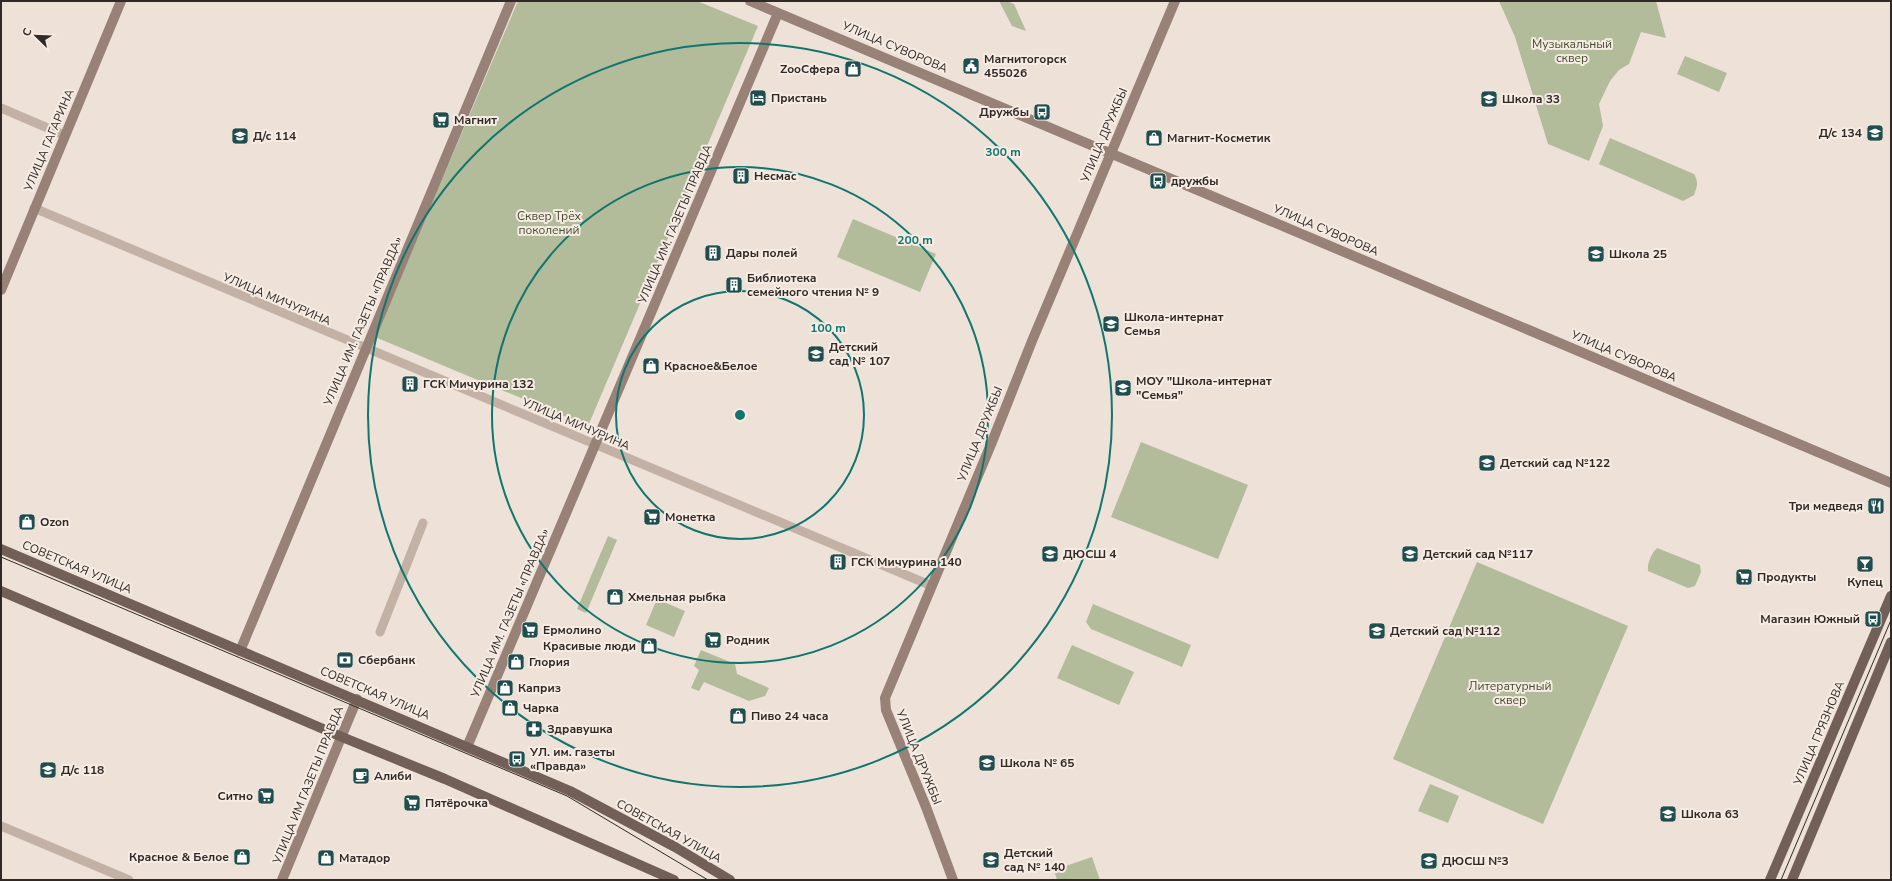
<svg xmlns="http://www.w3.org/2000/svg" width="1892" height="881" viewBox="0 0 1892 881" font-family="'Nunito Sans',sans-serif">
  <rect width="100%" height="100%" fill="#eee2d8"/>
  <!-- green -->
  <path fill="#b2bb9a" d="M518,1H697L758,26L588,426L375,337Z
    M999,1H1007L1014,4L1026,31L1012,26Z
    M1499,1H1656L1666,38L1641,32L1629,64L1619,70L1610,81L1599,104L1603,126L1589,161L1548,144L1515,37Z
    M1685,56L1727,73L1719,92L1677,74Z
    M1610,138L1694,174C1699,182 1697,187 1694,195L1683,201L1599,164Z
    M853,219L936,254L920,292L837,257Z
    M1141,442L1248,485L1218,559L1111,517Z
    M608,536L617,540L586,613L577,609Z
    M1657,548L1700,565L1701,572L1695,586L1688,588L1648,571C1647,563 1652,553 1657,548Z
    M1477,562L1628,626L1543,824L1393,759Z
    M657,599L685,611L674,637L646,625Z
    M1093,604L1191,645L1182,667L1091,629L1086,622Z
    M1072,645L1134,672L1119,705L1057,678Z
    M701,650L735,664L737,674L769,688L765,696L749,701L704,682L699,691L691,688L699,670L694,666Z
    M1430,784L1459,796L1448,823L1418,811Z
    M1092,857L1100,880H1057L1054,870Z"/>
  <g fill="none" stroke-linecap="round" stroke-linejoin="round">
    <!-- street -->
    <path stroke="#c4b1a6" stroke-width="9" d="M1,108L64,135
      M34,208L932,586
      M380,632L423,523
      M1,826L129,880"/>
    <!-- secondary -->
    <path stroke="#988177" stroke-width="10" d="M750,1L1891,483
      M1,290L121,1
      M240,651L511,1
      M467,747L778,13
      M282,880L357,699
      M953,880L926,807L886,710L885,698L992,442L1032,341L1175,1"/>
    <!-- primary -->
    <path stroke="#725f58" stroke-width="10" d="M1,549L570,791L675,847L730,880
      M1,591L342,737L445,779L674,880
      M1770,880L1891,596
      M1792,880L1891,642"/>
    <!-- tram -->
    <path stroke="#312926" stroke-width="1" d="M1,557L567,796L708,880
      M1781,880L1891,620"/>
  </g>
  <!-- distance rings -->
  <g fill="none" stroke="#0f766e" stroke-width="2">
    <circle cx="740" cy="415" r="124"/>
    <circle cx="740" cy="415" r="248"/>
    <circle cx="740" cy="415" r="372"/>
  </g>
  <!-- icons -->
  <defs>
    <g id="civic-square" transform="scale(0.9)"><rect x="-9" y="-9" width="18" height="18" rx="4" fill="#204e4e" stroke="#f6ece4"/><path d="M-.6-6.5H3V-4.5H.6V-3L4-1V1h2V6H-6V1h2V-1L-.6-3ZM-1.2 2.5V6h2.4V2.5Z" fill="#fff"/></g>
    <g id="shop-square" transform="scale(0.9)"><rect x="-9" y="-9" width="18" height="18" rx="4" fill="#204e4e" stroke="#f6ece4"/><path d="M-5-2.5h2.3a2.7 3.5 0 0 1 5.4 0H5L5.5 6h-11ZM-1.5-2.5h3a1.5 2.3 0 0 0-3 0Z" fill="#fff"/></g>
    <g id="hotel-square" transform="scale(0.9)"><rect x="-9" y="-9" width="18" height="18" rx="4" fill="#204e4e" stroke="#f6ece4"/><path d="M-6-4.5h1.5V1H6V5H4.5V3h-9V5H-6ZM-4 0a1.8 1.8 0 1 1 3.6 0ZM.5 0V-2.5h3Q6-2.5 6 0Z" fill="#fff"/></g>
    <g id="school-square" transform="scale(0.9)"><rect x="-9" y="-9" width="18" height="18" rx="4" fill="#204e4e" stroke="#f6ece4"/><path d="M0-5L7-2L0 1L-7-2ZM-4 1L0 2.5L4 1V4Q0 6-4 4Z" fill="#fff"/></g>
    <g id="bus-square" transform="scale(0.9)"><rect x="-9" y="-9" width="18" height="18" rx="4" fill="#204e4e" stroke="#f6ece4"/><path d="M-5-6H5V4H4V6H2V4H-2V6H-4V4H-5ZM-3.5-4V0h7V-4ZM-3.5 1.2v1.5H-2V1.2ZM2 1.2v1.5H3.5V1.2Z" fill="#fff"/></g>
    <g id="supermarket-square" transform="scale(0.9)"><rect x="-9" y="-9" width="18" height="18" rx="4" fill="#204e4e" stroke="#f6ece4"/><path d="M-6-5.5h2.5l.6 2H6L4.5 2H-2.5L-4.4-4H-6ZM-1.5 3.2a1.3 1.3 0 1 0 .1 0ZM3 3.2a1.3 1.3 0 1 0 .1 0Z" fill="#fff"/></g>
    <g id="building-square" transform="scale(0.9)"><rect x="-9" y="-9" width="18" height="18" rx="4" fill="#204e4e" stroke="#f6ece4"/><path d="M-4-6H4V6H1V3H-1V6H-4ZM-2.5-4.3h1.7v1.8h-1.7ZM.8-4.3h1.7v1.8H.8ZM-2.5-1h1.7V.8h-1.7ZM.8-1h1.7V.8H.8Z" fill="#fff"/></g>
    <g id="restaurant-square" transform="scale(0.9)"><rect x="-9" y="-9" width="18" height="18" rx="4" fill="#204e4e" stroke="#f6ece4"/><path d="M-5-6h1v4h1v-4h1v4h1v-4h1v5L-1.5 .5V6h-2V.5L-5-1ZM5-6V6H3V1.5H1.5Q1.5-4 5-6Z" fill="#fff"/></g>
    <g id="university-square" transform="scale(0.9)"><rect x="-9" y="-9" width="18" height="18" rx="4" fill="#204e4e" stroke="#f6ece4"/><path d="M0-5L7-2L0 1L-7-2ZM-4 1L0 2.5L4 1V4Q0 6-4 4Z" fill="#fff"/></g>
    <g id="bar-square" transform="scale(0.9)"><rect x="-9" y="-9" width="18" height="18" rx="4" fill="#204e4e" stroke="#f6ece4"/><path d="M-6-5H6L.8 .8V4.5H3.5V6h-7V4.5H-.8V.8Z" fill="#fff"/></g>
    <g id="bank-square" transform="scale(0.9)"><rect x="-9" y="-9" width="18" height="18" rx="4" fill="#204e4e" stroke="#f6ece4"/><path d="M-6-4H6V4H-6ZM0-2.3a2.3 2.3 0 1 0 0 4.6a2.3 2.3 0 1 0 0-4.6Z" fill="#fff"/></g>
    <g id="pharmacy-square" transform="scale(0.9)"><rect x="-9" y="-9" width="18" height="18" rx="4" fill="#204e4e" stroke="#f6ece4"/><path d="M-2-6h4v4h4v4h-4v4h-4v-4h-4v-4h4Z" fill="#fff"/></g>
    <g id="cafe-square" transform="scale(0.9)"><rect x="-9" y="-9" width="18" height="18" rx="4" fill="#204e4e" stroke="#f6ece4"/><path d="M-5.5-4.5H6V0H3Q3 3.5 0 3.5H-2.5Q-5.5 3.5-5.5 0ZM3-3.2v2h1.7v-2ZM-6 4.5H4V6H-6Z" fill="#fff"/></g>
  </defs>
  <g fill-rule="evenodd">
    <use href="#civic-square" x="971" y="66"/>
    <use href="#shop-square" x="853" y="69"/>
    <use href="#hotel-square" x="758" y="98"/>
    <use href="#school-square" x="1489" y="99"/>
    <use href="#bus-square" x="1042" y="112"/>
    <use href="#supermarket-square" x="441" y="120"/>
    <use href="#school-square" x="1875" y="133"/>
    <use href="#school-square" x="240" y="136"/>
    <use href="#shop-square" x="1154" y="138"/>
    <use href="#building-square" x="741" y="176"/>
    <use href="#bus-square" x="1158" y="181"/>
    <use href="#building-square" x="713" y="253"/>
    <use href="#school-square" x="1596" y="254"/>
    <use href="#building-square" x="734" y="285"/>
    <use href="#school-square" x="1111" y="324"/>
    <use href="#school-square" x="816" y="354"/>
    <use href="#shop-square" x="651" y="366"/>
    <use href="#building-square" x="410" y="384"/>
    <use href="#school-square" x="1123" y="388"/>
    <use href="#school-square" x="1487" y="463"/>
    <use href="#restaurant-square" x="1876" y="506"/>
    <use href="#supermarket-square" x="652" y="517"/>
    <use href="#shop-square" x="27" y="522"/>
    <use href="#university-square" x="1050" y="554"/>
    <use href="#school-square" x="1410" y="554"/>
    <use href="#building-square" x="838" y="562"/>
    <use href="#bar-square" x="1865" y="564"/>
    <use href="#supermarket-square" x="1744" y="577"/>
    <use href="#shop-square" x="615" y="597"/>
    <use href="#bus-square" x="1873" y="619"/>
    <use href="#supermarket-square" x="530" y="630"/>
    <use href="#school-square" x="1377" y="631"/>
    <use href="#supermarket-square" x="713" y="640"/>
    <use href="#shop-square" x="649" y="646"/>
    <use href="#bank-square" x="345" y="660"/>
    <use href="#shop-square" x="516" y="662"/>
    <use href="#shop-square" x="505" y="688"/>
    <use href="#shop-square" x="510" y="708"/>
    <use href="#shop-square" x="738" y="716"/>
    <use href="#pharmacy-square" x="534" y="729"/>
    <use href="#bus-square" x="517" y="759"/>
    <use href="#school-square" x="987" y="763"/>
    <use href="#school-square" x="48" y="770"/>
    <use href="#cafe-square" x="361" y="776"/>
    <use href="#supermarket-square" x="266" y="796"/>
    <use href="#supermarket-square" x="412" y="803"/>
    <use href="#school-square" x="1668" y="814"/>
    <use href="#shop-square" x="242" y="857"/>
    <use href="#shop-square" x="326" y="858"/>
    <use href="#school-square" x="991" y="860"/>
    <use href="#school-square" x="1429" y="861"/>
  </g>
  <g text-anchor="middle" stroke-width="4" stroke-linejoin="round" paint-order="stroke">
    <!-- park labels -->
    <g font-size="12" fill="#434d2c" stroke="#f6ece4">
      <text x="1572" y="48">Музыкальный<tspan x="1572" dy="14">сквер</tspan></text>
      <text x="549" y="220">Сквер Трёх<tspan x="549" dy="14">поколений</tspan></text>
      <text x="1510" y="690">Литературный<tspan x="1510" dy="14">сквер</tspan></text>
    </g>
    <!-- street labels -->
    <g font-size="12" fill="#312926" stroke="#f6ece4">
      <text transform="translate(895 47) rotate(23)" y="4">УЛИЦА СУВОРОВА</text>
      <text transform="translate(1104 135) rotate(-67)" y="4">УЛИЦА ДРУЖБЫ</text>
      <text transform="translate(49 140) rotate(-67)" y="4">УЛИЦА ГАГАРИНА</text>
      <text transform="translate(675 224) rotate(-67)" y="4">УЛИЦА ИМ. ГАЗЕТЫ ПРАВДА</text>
      <text transform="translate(1326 230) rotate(23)" y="4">УЛИЦА СУВОРОВА</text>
      <text transform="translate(277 299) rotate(23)" y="4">УЛИЦА МИЧУРИНА</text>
      <text transform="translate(363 321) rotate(-67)" y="4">УЛИЦА ИМ. ГАЗЕТЫ «ПРАВДА»</text>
      <text transform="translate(1624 356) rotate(23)" y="4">УЛИЦА СУВОРОВА</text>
      <text transform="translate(576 424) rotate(23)" y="4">УЛИЦА МИЧУРИНА</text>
      <text transform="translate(980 434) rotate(-68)" y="4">УЛИЦА ДРУЖБЫ</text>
      <text transform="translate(77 567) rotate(23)" y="4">СОВЕТСКАЯ УЛИЦА</text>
      <text transform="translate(510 613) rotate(-67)" y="4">УЛИЦА ИМ. ГАЗЕТЫ «ПРАВДА»</text>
      <text transform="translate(375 693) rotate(23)" y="4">СОВЕТСКАЯ УЛИЦА</text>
      <text transform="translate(1819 733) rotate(-67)" y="4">УЛИЦА ГРЯЗНОВА</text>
      <text transform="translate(919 757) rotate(68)" y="4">УЛИЦА ДРУЖБЫ</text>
      <text transform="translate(308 785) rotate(-68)" y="4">УЛИЦА ИМ ГАЗЕТЫ ПРАВДА</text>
      <text transform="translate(669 831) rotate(29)" y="4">СОВЕТСКАЯ УЛИЦА</text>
    </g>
    <!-- poi labels -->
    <g font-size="12" font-weight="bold" fill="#312926" stroke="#f6ece4" text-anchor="start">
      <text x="984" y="63">Магнитогорск<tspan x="984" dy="14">455026</tspan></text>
      <text x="840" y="73" text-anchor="end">ZooСфера</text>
      <text x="771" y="102">Пристань</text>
      <text x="1502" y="103">Школа 33</text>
      <text x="1029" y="116" text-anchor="end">Дружбы</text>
      <text x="454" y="124">Магнит</text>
      <text x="1862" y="137" text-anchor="end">Д/с 134</text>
      <text x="253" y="140">Д/с 114</text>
      <text x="1167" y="142">Магнит-Косметик</text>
      <text x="754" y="180">Несмас</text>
      <text x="1171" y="185">дружбы</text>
      <text x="726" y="257">Дары полей</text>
      <text x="1609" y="258">Школа 25</text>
      <text x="747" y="282">Библиотека<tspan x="747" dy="14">семейного чтения № 9</tspan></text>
      <text x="1124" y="321">Школа-интернат<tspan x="1124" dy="14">Семья</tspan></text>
      <text x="829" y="351">Детский<tspan x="829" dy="14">сад № 107</tspan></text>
      <text x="664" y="370">Красное&amp;Белое</text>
      <text x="1136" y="385">МОУ "Школа-интернат<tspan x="1136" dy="14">"Семья"</tspan></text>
      <text x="423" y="388">ГСК Мичурина 132</text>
      <text x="1500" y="467">Детский сад №122</text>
      <text x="1863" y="510" text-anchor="end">Три медведя</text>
      <text x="665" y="521">Монетка</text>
      <text x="40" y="526">Ozon</text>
      <text x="1063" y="558">ДЮСШ 4</text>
      <text x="1423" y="558">Детский сад №117</text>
      <text x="851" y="566">ГСК Мичурина 140</text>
      <text x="1757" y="581">Продукты</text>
      <text x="1865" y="586" text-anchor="middle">Купец</text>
      <text x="628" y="601">Хмельная рыбка</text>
      <text x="1860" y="623" text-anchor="end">Магазин Южный</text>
      <text x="543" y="634">Ермолино</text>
      <text x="1390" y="635">Детский сад №112</text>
      <text x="726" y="644">Родник</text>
      <text x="636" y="650" text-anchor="end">Красивые люди</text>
      <text x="358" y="664">Сбербанк</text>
      <text x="529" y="666">Глория</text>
      <text x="518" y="692">Каприз</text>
      <text x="523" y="712">Чарка</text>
      <text x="751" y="720">Пиво 24 часа</text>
      <text x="547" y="733">Здравушка</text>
      <text x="530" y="756">УЛ. им. газеты<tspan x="530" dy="14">«Правда»</tspan></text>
      <text x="1000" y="767">Школа № 65</text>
      <text x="61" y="774">Д/с 118</text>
      <text x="374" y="780">Алиби</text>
      <text x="253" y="800" text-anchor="end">Ситно</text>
      <text x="425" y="807">Пятёрочка</text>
      <text x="1681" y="818">Школа 63</text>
      <text x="1004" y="857">Детский<tspan x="1004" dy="14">сад № 140</tspan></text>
      <text x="229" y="861" text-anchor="end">Красное &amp; Белое</text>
      <text x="339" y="862">Матадор</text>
      <text x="1442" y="865">ДЮСШ №3</text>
    </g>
  </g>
  <circle cx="740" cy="415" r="6" fill="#0f766e" stroke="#f6ece4" stroke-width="2"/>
  <g font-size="12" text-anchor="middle" font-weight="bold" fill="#0f766e" stroke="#f6ece4" stroke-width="4" stroke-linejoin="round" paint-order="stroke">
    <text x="1003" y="156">300 m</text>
    <text x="915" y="244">200 m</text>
    <text x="828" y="332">100 m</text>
  </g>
  <!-- border -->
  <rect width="1892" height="881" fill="none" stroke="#312926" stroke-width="4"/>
  <!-- north arrow -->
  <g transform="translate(36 36) rotate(293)" stroke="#f6ece4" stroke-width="3" paint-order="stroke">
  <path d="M0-3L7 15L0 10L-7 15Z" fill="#312926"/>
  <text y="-6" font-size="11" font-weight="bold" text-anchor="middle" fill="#312926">С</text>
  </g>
</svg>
